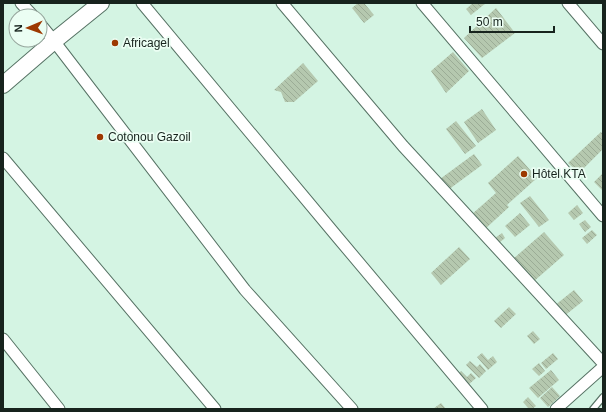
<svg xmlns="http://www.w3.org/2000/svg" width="606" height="412" viewBox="0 0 606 412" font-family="Helvetica,sans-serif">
  <defs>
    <pattern id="building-back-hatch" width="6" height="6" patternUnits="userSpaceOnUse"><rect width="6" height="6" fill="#b5c8af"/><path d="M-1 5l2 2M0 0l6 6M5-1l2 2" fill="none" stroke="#9bac96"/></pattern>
  </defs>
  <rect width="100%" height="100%" fill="#d4f4e3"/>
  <!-- building -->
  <path fill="url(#building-back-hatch)" d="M358,3H364L374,15L364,23L352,8Z
    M473,3H486L471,15L466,9Z
    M496,8L515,33L482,58L464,38Z
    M453,52L469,71L446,93L431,71Z
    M303,63L318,81L294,102H285L281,92L274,90Z
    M482,109L496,130L478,143L464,122Z
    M456,121L476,146L465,154L446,129Z
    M601,132L603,134V149L579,173L568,163Z
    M474,154L482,165L448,190L440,179Z
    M518,156L537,178L507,205L509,207L484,230L471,215L496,193L488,183Z
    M603,173V191L594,182Z
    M530,196L549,220L539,227L520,203Z
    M577,205L583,213L574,220L568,213Z
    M520,213L530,225L515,237L505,226Z
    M585,220L591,227L585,232L579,224Z
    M592,230L597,235L587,244L582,238Z
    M544,232L564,255L533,282L513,259Z
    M502,233L505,238L499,243L495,238Z
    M459,247L470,259L441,285L431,273Z
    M574,290L583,301L563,317L554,306Z
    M509,307L516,314L501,328L494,321Z
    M533,331L540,339L534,344L527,336Z
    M482,353L488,360L493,356L497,362L488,370L477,357Z
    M553,353L558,359L546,369L541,363Z
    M470,361L477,367L480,364L486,371L479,378L466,365Z
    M539,363L545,371L539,376L532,369Z
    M551,370L559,380L538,398L529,388Z
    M461,371L467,377L471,373L476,378L467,386L457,375Z
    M552,387L560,396L548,407L540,398Z
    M528,397L536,406L532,409H529L523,402Z
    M441,403L446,409H433Z"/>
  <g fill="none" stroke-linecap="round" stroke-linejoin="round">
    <!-- service casing -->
    <g stroke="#567264" stroke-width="8">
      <path id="service" d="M593,409L603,397"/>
    </g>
    <!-- minor casing -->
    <g stroke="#567264" stroke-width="13">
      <path id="minor" d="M21,3L33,16
        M142,3L339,239L482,409
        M282,3L403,146L603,363
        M422,3L603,216
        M568,3L603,44
        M40,24L54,41L245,290L352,409
        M3,158L215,409
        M3,339L59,409
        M556,409L603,367"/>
    </g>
    <!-- secondary casing -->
    <g stroke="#567264" stroke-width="18">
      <path id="secondary" d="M3,85L54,41L101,3"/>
    </g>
    <!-- service -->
    <use href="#service" stroke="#fff" stroke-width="5.5"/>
    <!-- minor -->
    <use href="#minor" stroke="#fff" stroke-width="11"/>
    <!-- secondary -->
    <use href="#secondary" stroke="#fff" stroke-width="16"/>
  </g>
  <!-- markers -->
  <g fill="#9d3901" stroke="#ebfef3" stroke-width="1.5">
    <circle cx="115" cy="43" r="4"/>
    <circle cx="100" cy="137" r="4"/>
    <circle cx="524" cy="174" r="4"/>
  </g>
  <g text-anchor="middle" stroke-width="3.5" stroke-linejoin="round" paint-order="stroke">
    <!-- poi labels -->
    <g font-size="12" fill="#17231d" stroke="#ebfef3" text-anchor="start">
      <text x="123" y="47">Africagel</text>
      <text x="108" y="141">Cotonou Gazoil</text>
      <text x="532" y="178">Hôtel KTA</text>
    </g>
  </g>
  <!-- border -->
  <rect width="606" height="412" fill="none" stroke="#17231d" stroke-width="8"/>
  <!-- north arrow -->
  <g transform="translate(28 28) rotate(268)"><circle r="19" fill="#ebfef3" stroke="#96a69d"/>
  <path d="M0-3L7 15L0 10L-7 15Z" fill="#9d3901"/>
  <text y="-6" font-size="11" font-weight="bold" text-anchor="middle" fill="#17231d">N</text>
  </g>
  <!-- scale -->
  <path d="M470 26v6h84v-6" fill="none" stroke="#17231d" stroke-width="2"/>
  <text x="476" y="26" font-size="12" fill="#17231d" stroke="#ebfef3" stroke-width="3" paint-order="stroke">50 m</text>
</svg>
